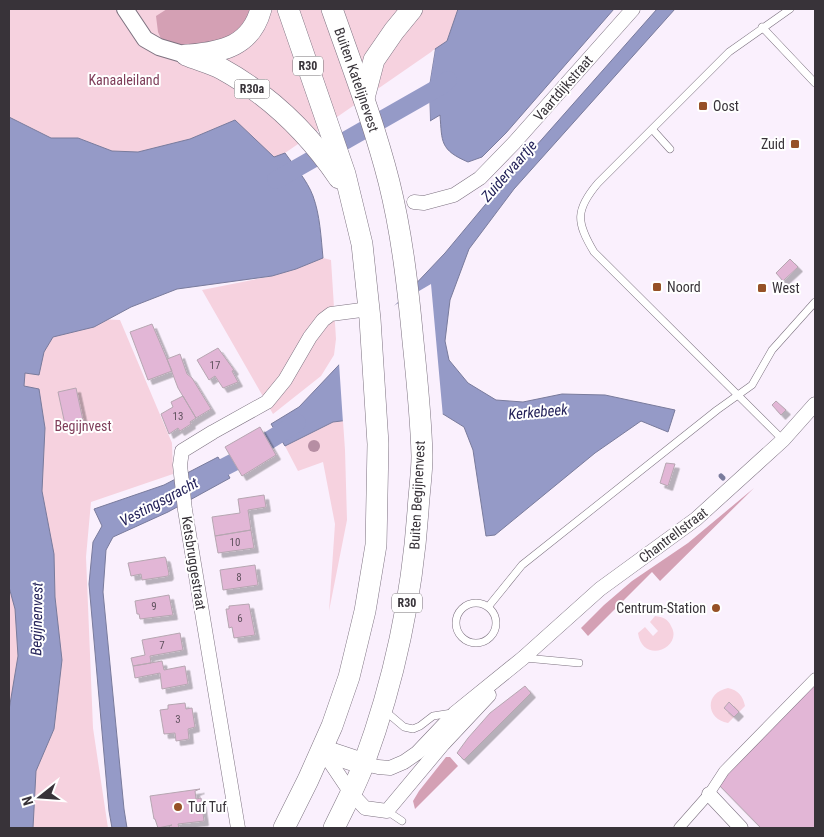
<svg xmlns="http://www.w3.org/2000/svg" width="824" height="837" viewBox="0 0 824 837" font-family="'Roboto Condensed',sans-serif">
  <defs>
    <filter id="shadow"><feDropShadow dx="4.5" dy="4.5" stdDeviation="0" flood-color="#0004"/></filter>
  </defs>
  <rect width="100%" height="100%" fill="#faf0fd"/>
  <!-- green -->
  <path fill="#f6d2df" d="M9,9H458L447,41L285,153L274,158L235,120L190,139L138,152L112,151L78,138H51L9,117Z
    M323,258L331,260L336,339L334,355L321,376L273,414L202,290L272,276L296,269Z
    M9,315L120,320L172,443L173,474L91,502L86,557L93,728L108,828H9Z
    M343,421L345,450L347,520L329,611L335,524L323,462L298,471L285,446L333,422Z
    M655,616C663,617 668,619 671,626C684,647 643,666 638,633L645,627L653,636L658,631L650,622Z
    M728,688C738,690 743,696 745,706L739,712L729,702L724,708L734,717L728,723C706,719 704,693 728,688Z"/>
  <!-- forest -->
  <path fill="#d4a0b4" d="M167,9H254L239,36L200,51L162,41L158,32L156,16Z
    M754,488L660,581L652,572L588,636L581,628L604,605L632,581L688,543Z
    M446,757H450L458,766L415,809L413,801L419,791Z"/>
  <!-- water -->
  <path fill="#959ac7" stroke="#797b9c" d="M458,9H614L506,133L482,157L468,162C440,150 442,142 440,115L430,121L429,86L435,49L447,41Z
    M657,9H675L514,189L469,249L450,300L445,341L449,360L468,383L496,400L523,402L562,394L605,395L675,410L668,432L641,421L595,453L495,535L486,536L473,450L464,427L443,414H399L333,422L285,446L271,424L299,407L445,253L505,181Z
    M9,117L51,138H78L112,151L138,152L190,139L235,120L274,157L285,153C295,167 307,180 313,196C320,215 321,237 323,258L296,269L272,276L177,289L131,307L94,327L53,337L44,352L39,375L25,373L24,386L39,389L45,428L42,491L54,554L55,597L62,660L54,729L36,771L33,828H9V710L18,656L15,609L9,587Z
    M218,457L230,478L168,512L113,537L106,550L103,592L124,809L127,828H112L109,811L89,584L93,542L102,526L94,509L164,485Z"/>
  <!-- pier -->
  <path fill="#faf0fd" d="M435,49L429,86L430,121L428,122L427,86L432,51Z
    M431,284L443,417L399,416L343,423L339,363L390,308Z"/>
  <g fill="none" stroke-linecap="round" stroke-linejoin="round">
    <!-- stream -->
    <path stroke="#797b9c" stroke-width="5" d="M721,476L723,478"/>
    <!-- canal -->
    <path stroke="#959ac7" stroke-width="18" d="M276,180L441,86L448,80
      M203,478L234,462L297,423"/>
  </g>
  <!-- building -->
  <path fill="#e2b6d6" stroke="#b6a6b1" filter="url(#shadow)" d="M790,259L798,267L783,281L776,273Z
    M152,324L172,371L148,380L130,332Z
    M218,348L234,370L232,371L238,382L223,388L215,376L209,380L197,360Z
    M180,354L187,374L192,378L211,409L196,418L178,388L167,359Z
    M76,388L84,425L66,429L58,392Z
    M183,396L196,418L190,422L191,424L180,431L178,428L169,434L161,414L173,407L171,402Z
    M776,401L786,410L781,415L772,405Z
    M260,427L276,455L242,476L225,447Z
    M666,463L675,464L668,486L660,483Z
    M264,495L266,507L248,510L251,530L215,536L212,517L240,513L238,499Z
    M251,530L254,548L218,553L215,536Z
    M165,557L166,559L169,574L168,576L142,580L141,574L131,576L128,563Z
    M255,565L258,585L223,590L220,570Z
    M169,595L173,615L140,619L139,614H137L135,601Z
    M249,604L255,635L234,638L232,627L229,628L226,609H229V606Z
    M180,633L183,650L150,656L151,663L133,666L131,658L145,655L142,640Z
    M162,661L164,670L185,666L188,684L162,689L160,673L135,678L133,666Z
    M815,684V828H761L716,782Z
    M525,686L531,693L464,760L457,753L468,738L490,713Z
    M729,702L739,712L734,717L724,708Z
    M185,703L186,709L192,708L195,727L188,729L189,739L176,741L175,733L164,734L160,710L168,709V705Z
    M200,789L195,791L196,799L201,798L204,821L178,824L179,828H170L169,826L172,825L158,828L155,819H154L150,796Z"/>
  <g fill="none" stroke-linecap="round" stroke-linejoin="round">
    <!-- service casing -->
    <g stroke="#7d7280" stroke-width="8">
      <path id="service" d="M762,27L815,83
        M652,129L670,149
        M783,440L594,252C576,222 575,210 598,183L729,52L790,9
        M456 623a20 20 0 1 1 40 0a20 20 0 1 1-40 0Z
        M488,607L522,565L717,410L752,385L772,350L815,302
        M525,658L579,663
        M384,710L404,727L413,729L420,726L433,716L452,713
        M387,811L402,821"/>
    </g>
    <!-- pedestrian casing -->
    <g stroke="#7d7280" stroke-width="11">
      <path id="pedestrian" d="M679,828L709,794L724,771L815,678"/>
    </g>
    <!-- minor casing -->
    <g stroke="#7d7280" stroke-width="15">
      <path id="minor" d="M414,202L424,203L454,195L480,178L514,143L633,9
        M322,750L351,793L365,808L387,811L443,744L489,695
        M364,764L378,767L390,768L404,762L417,753L455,713L523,658L600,589L696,519L783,440L815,404
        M709,794L741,828
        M238,828L185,510L180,465L182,451L213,432L267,402L285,380L310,337L323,320L331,314L369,309"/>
    </g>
    <!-- tertiary casing -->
    <g stroke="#7d7280" stroke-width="18">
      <path id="tertiary" d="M125,9L145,39L159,47L186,55"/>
    </g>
    <!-- primary casing -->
    <g stroke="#7d7280" stroke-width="22">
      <g id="primary">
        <path id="s1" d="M332,9C352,66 374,123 389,182C402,234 408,288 413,341C417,379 421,417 422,456C422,474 419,492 418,511C412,596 394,682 364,763C356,785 344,807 334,828"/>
        <path d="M186,55C198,60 211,63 222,69C269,95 309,134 339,178"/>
        <path d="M189,55C223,52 251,46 261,9"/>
        <path d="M364,98L374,60L394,31L412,9"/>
        <path d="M322,750L364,764"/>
        <path d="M284,828L308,780L332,726L349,677L365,611L376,545L378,444L370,319L362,244L345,174L288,9"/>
      </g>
    </g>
    <!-- service -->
    <use href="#service" stroke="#fff" stroke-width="7"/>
    <!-- pedestrian -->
    <use href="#pedestrian" stroke="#fff" stroke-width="10"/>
    <!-- minor -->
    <use href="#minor" stroke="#fff" stroke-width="14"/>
    <!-- tertiary -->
    <use href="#tertiary" stroke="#fff" stroke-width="16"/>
    <!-- primary -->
    <use href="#primary" stroke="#fff" stroke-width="21"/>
  </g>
  <!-- trees -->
  <circle fill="#b68ea3" cx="314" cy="446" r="6"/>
  <!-- markers -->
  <g fill="#965126" stroke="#fff" stroke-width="2">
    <rect x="698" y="101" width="10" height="10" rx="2.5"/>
    <rect x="790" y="139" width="10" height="10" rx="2.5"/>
    <rect x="652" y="282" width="10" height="10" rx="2.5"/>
    <rect x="757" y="283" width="10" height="10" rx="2.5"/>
    <circle cx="716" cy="608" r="5"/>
    <circle cx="178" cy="807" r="5"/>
  </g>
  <g text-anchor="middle" stroke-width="4" stroke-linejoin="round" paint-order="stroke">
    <!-- number labels -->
    <g font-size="11" fill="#625460">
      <text x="215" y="369">17</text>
      <text x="178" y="420">13</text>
      <text x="235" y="546">10</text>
      <text x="239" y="581">8</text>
      <text x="154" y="610">9</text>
      <text x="240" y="622">6</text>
      <text x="162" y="649">7</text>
      <text x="178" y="723">3</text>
    </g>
    <!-- shield labels -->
    <g fill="#fff" stroke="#747074" stroke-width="1">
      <rect x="293" y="56.5" width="30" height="19" rx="4"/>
      <rect x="234.5" y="79.5" width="35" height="19" rx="4"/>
      <rect x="392" y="593.5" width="30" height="19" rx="4"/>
    </g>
    <g font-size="12" font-weight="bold" fill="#383339">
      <text x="308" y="70">R30</text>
      <text x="252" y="93">R30a</text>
      <text x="407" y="607">R30</text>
    </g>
    <!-- park labels -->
    <g font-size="14" fill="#7f3e5a" stroke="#fff">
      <text x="124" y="85">Kanaaleiland</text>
      <text x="83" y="431">Begijnvest</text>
    </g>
    <!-- street labels -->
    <g font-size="14" fill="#383339" stroke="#fff">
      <text dy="5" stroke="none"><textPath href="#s1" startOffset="75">Buiten Katelijnevest</textPath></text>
      <text transform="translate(563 88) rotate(-49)" y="5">Vaartdijkstraat</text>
      <text transform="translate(417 495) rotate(-87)" y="5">Buiten Begijnenvest</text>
      <text transform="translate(673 535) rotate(-37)" y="5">Chantrellstraat</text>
      <text transform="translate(194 563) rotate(81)" y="5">Ketsbruggestraat</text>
    </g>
    <!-- poi labels -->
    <g font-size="14" fill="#383339" stroke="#fff" text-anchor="start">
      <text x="713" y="111">Oost</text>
      <text x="785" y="149" text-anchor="end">Zuid</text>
      <text x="667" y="292">Noord</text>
      <text x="772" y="293">West</text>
      <text x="706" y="613" text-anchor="end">Centrum-Station</text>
      <text x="188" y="812">Tuf Tuf</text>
    </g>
    <!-- water labels -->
    <g font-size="15" font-style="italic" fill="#25235a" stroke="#fff">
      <text transform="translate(509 171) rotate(-49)" y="5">Zuidervaartje</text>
      <text transform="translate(538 412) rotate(-5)" y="5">Kerkebeek</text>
      <text transform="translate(159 502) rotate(-28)" y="5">Vestingsgracht</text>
      <text transform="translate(37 619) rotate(-89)" y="5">Begijnenvest</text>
    </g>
  </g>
  <!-- border -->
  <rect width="824" height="837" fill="none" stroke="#383339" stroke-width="20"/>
  <!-- north arrow -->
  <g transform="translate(40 797) rotate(253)" stroke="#ffffff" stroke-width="4" paint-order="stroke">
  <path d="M0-4L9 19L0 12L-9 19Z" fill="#383339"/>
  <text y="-8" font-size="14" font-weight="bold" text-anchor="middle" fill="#383339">N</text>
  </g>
</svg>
